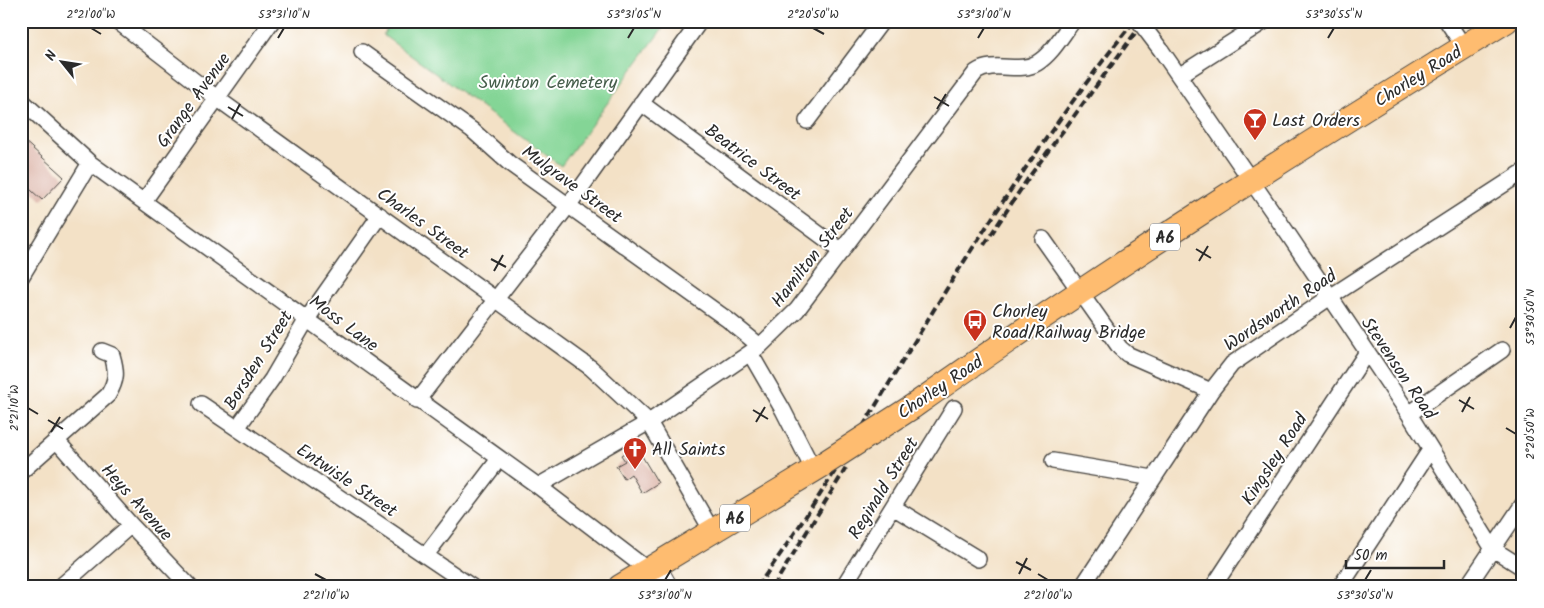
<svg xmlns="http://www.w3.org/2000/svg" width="1544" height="608" viewBox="0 0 1544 608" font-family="Kalam,sans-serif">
  <rect width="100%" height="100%" fill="#fff"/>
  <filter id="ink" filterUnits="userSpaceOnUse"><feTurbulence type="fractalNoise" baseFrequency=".02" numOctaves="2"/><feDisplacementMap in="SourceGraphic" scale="10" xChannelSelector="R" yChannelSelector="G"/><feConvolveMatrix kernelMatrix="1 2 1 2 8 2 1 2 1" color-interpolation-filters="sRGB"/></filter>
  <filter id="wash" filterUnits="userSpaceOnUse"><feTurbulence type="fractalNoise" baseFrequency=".0096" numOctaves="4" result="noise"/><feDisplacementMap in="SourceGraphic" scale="20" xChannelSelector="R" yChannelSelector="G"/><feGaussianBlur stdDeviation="1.12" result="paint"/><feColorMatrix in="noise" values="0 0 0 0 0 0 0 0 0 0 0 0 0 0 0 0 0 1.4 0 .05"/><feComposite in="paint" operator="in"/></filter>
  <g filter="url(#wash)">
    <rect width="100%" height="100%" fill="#f3e1c6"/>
    <!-- green -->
    <path fill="#84d596" stroke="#588060" d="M393,21H668L561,166L383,35Z"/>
    <g id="blocks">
      <!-- building -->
      <path fill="#d6a697" d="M21,138L64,177L42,200L21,181Z
        M636,446L658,483L642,493L631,474L624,479L616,466L625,461L621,455Z"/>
    </g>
  </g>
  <g filter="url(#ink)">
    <use href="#blocks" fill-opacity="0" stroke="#494642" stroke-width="1"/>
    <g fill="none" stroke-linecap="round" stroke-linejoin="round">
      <!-- minor casing -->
      <g stroke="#494642" stroke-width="18">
        <path id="minor" d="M117,21L218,99L591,368L649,422L712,531
          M1447,21L1464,47
          M1161,50L1288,234L1409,414L1493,549L1523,568
          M362,52L472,130L509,163L728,320L760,346
          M1180,75L1265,21
          M21,100L90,163L538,486L648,570
          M641,103L842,251
          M807,121L882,21
          M144,201L272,21
          M1043,239L1120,348L1127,354L1211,391
          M21,277L90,163
          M750,353L783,410L814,471
          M417,401L568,206L700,21
          M201,404L472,587
          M1409,414L1502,350
          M237,428L272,379L307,319L380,215
          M57,441L131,525L190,587
          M1053,461L1153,478
          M23,470L108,395C117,380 117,372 112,355L102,351
          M538,486L649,422L760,346L797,310L976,72C995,60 1019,74 1037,63C1052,54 1062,35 1073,21
          M893,507L978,559
          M426,555L499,459
          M60,587L131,525
          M843,587L954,408
          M1082,587L1211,391L1232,364L1330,297L1523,172
          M1213,587L1367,352
          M1340,587L1430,450
          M1467,587L1523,504"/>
      </g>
      <!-- tertiary casing -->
      <g stroke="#494642" stroke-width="21">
        <path id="tertiary" d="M656,566L668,587"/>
      </g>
      <!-- primary casing -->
      <g stroke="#494642" stroke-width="26">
        <path id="primary" d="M912,407C1105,271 1305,145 1506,21
          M620,587L822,465"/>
      </g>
      <!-- minor -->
      <use href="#minor" stroke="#fff" stroke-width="15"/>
      <!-- tertiary -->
      <use href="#tertiary" stroke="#fff" stroke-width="19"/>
      <!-- primary -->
      <use href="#primary" stroke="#febc70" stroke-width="24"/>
      <!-- rail -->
      <path stroke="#2b2b2b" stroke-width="4" stroke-dasharray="8 4" stroke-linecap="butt" d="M984,245L1029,177L1144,21
        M757,587C820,500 874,408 930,316C992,215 1059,115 1134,21
        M773,587L846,468"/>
      <!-- minor-bridge casing -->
      <g stroke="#494642" stroke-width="18" stroke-linecap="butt">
        <path id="minor-bridge" d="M1139,21L1161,50"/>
      </g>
      <!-- primary-bridge casing -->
      <g stroke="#494642" stroke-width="26" stroke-linecap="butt">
        <path id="primary-bridge" d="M822,465L912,407"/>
      </g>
      <!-- minor-bridge -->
      <use href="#minor-bridge" stroke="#fff" stroke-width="15"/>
      <!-- primary-bridge -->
      <use href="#primary-bridge" stroke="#febc70" stroke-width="24"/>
    </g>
  </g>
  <!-- ticks -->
  <path fill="none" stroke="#2b2b2b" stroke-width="2" d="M91,28L101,34M813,28L824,34M278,38L284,28M628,38L634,28M978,38L984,28M1328,38L1334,28M934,97L949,106M228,107L243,116M937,109L946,94M232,119L240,104M1196,249L1211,258M491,259L506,267M1199,261L1208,246M494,271L503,255M1510,328L1516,317M1459,400L1474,409M28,408L38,414M753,410L768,419M1462,412L1470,397M48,420L63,429M756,422L765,407M1506,428L1516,434M51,432L60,417M1016,562L1031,570M315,574L326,580M1019,574L1027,558M1038,574L1048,580M665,580L671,570M1365,580L1371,570"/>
  <!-- icons -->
  <defs>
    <g id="bar-pin" transform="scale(1.25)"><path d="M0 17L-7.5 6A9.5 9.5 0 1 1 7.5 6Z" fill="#c8321e" stroke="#fff"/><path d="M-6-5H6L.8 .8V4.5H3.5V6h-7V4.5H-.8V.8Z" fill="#fff"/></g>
    <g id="bus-pin" transform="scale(1.25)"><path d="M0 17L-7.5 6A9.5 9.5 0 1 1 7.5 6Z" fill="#c8321e" stroke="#fff"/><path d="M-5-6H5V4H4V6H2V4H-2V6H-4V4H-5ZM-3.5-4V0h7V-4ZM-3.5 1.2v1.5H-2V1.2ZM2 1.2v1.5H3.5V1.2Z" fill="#fff"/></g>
    <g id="church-pin" transform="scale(1.25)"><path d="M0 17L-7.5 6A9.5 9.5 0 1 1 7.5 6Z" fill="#c8321e" stroke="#fff"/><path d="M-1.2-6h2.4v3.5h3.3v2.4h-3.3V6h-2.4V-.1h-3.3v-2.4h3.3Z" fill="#fff"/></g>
  </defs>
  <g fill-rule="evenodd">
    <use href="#bar-pin" x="1255" y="120"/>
    <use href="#bus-pin" x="975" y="321"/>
    <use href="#church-pin" x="635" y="449"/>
  </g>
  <g text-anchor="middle" stroke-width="4" stroke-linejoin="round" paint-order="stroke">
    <!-- shield labels -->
    <g fill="#fff" stroke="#6b6b6b" stroke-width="1">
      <rect x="1150" y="223.5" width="30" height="27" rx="4"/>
      <rect x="720" y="504.5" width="30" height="27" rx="4"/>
    </g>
    <g font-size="16" font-weight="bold" fill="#2b2b2b">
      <text x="1165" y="243">A6</text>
      <text x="735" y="524">A6</text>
    </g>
    <!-- street labels -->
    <g font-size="18" fill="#2b2b2b" stroke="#fff">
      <text transform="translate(1418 76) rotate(-32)" y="6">Chorley Road</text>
      <text transform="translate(193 100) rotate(-54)" y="6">Grange Avenue</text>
      <text transform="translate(753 162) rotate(37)" y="6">Beatrice Street</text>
      <text transform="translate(572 184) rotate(36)" y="6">Mulgrave Street</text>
      <text transform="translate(423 223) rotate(36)" y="6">Charles Street</text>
      <text transform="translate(812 257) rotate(-52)" y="6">Hamilton Street</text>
      <text transform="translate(1280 310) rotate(-34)" y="6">Wordsworth Road</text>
      <text transform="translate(344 323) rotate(37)" y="6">Moss Lane</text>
      <text transform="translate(258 360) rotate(-58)" y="6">Borsden Street</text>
      <text transform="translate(1399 368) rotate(56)" y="6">Stevenson Road</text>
      <text transform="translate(940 387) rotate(-34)" y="6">Chorley Road</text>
      <text transform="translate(1274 459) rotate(-57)" y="6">Kingsley Road</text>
      <text transform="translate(347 480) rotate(34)" y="6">Entwisle Street</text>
      <text transform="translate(883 488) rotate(-58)" y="6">Reginald Street</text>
      <text transform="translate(137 502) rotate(48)" y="6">Heys Avenue</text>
    </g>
    <!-- park labels -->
    <g font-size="18" fill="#465e4b" stroke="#fff">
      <text x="548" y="88">Swinton Cemetery</text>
    </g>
    <!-- poi labels -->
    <g font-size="18" fill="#2b2b2b" stroke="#fff" text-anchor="start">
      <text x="1272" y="126">Last Orders</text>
      <text x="992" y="317">Chorley<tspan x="992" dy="21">Road/Railway Bridge</tspan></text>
      <text x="652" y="455">All Saints</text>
    </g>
  </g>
  <!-- margin -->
  <rect width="1544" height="608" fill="none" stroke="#fff" stroke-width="55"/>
  <!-- north arrow -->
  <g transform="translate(62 62) rotate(300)" stroke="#ffffff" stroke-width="4" paint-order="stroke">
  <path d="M0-4L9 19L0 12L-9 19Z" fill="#2b2b2b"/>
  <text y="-8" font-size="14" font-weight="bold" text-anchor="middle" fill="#2b2b2b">N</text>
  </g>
  <!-- scale -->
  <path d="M1346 560v8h98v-8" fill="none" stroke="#2b2b2b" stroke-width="2.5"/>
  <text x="1354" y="560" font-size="15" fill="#2b2b2b" stroke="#ffffff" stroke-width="4" paint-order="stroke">50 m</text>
  <rect x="28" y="28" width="1488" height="552" fill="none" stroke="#2b2b2b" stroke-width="2"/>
  <g font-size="12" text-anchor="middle" fill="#2b2b2b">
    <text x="91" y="18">2°21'00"W</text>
    <text x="284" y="18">53°31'10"N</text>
    <text x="634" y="18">53°31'05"N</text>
    <text x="813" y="18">2°20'50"W</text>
    <text x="984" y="18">53°31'00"N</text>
    <text x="1334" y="18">53°30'55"N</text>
    <text transform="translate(1530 317) rotate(-90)" y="4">53°30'50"N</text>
    <text transform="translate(14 408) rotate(-90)" y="4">2°21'10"W</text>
    <text transform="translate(1530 434) rotate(-90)" y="4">2°20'50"W</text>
    <text x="326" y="599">2°21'10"W</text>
    <text x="665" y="599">53°31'00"N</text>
    <text x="1048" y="599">2°21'00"W</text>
    <text x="1365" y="599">53°30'50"N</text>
  </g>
</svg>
